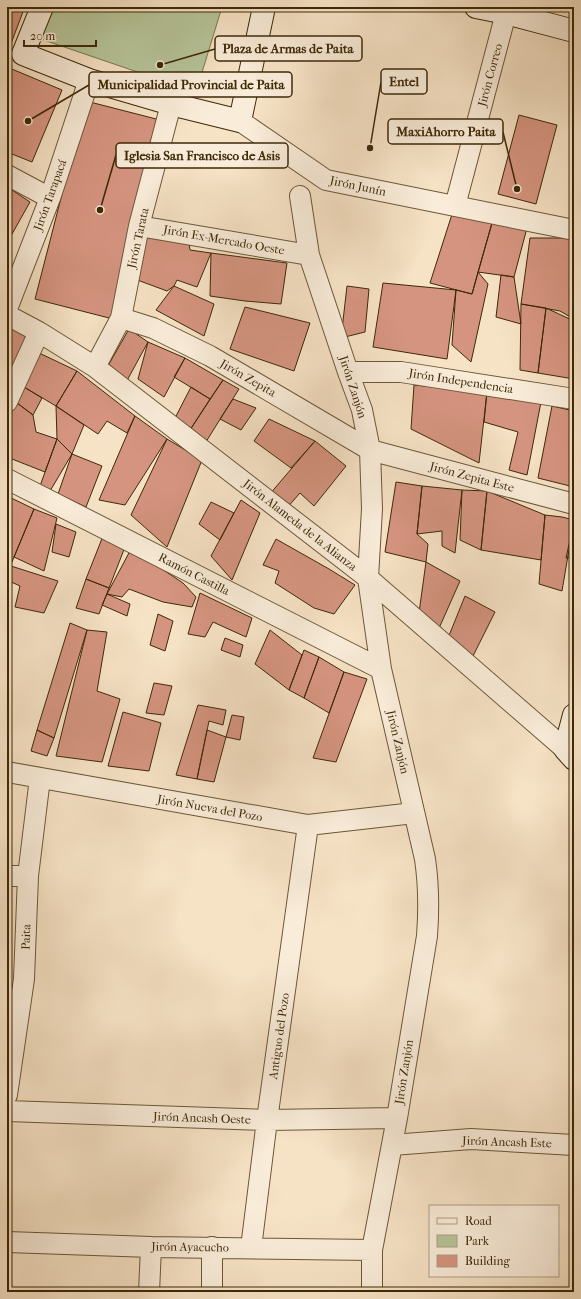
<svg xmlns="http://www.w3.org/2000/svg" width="581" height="1299" viewBox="0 0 581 1299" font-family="'IM FELL French Canon',serif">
  <rect width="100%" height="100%" fill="#f6e2c5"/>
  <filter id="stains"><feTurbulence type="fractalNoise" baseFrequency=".005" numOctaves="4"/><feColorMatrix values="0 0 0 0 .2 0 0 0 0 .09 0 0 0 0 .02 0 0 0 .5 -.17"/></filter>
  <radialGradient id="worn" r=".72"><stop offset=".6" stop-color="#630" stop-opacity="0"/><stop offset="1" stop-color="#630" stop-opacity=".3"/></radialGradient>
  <!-- green -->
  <path fill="#b6c499" stroke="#7a7650" d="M46,7H222L196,92L35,37Z"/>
  <!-- building -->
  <path fill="#d59480" stroke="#3e2907" d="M7,7H18L24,9L9,49L7,48Z
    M7,67L62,90L32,162L7,152Z
    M86,101L164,121L113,319L35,299Z
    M519,115L557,125L536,204L498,194Z
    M9,188L30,202L7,243V191Z
    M454,208L494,216L472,294L430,283Z
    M494,216L528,224L514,277L478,272Z
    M144,229L188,236L190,250L211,253L197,287L177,280L174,286L167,291L132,278Z
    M530,238H574V319L560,311L521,304Z
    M211,253L287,263L281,304L245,301L210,296Z
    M478,272L488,284L471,362L452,345L456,290L472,294Z
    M501,275L514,277L521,324L496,317Z
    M383,283L456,290L447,359L373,347Z
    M174,286L214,304L204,336L156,310Z
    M347,286L369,289L365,332L341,338Z
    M521,304L546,308L538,373L520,370Z
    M245,307L310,323L294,371L230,349Z
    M546,308L574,321V379L538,373Z
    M7,325L31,335L9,376L7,375Z
    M129,329L148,342L124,386L105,371Z
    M148,342L185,358L164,397L138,379Z
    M37,352L77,371L56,406L24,387Z
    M185,358L223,380L210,399L174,377Z
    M77,371L135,416L127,433L107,421L98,434L56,406Z
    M223,380L239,389L204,445L188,433Z
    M414,385L487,392L479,463L411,429Z
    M24,387L42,398L33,415L13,400Z
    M191,387L210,399L188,433L173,422Z
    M487,392L541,402L527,475L509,470L518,432L484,422Z
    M233,399L256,408L241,430L220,419Z
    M13,400L33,415L36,432L57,439L45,472L7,457V416Z
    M56,406L84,425L72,454L57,439Z
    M552,406L574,411V447L571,464L574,465V487L538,478Z
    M135,416L167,439L125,505L99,500Z
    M269,419L315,441L291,468L254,441Z
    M57,439L72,454L50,491L40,486Z
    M167,439L202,460L167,547L131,515Z
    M315,441L346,466L314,506L300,493L286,509L269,495Z
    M72,454L102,466L86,507L58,494Z
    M396,482L422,486L417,534L428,544L426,562L385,552Z
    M422,486L462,490L455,553L442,546V531L417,534Z
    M462,490L487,491L481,550L460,540Z
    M487,491L545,515L541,560L481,550Z
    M7,496L34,509L7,574Z
    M241,500L260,513L232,580L211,556Z
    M211,502L234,513L220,540L199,524Z
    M34,509L57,518L44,571L14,557Z
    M545,515L562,517L574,520L562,591L539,584Z
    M574,522V558H566Z
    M56,524L76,532L69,557L52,552Z
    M103,536L125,547L109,588L86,579Z
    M276,539L329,569L355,585L334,614L314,608L275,583L279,571L263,565Z
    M130,551L162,569L183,583L196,597L192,607L163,602L129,589L122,597L107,594Z
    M426,562L460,581L436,635L418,620Z
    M11,566L58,581L44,613L15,607L20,586L7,580V574Z
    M86,579L109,588L99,614L76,608Z
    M200,593L252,618L246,637L213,622L205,637L188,634Z
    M107,594L130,604L127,616L102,605Z
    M465,596L495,612L469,664L446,643Z
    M158,614L173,621L165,651L150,645Z
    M70,623L87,630L54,738L37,730Z
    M87,630L107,632L97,691L120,699L102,762L56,756Z
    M270,630L302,655L289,690L255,664Z
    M225,638L243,645L240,657L221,650Z
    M304,650L319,657L304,698L289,690Z
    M319,657L344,672L329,713L304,698Z
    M344,672L367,679L336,762L313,758Z
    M154,683L172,686L164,715L146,713Z
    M198,705L226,710L223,725L209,721L197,779L176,775Z
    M123,712L161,723L149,771L108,766Z
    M232,715L244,717L240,740L226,737Z
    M37,730L54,738L47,756L31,751Z
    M207,730L226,737L214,782L197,779Z"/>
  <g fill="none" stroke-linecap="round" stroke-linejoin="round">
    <!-- street casing -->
    <g stroke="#6c5736" stroke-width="22">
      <path id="street" d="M240,121L326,180L574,230
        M7,175L50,198
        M300,196L309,255L348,372L362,410L370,450L372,509L368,578L381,669L425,859C429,886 429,909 427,936L397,1118L372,1250V1292
        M455,206L506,13
        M139,226L309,255
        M7,309L50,198L89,80
        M7,315L39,332L95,367L368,578L565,749
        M121,318L153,328L210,356L370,450L574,504
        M95,367L121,318L139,226L171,104
        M348,372H401L574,399
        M7,402L39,332
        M7,479L381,669
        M7,772L308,825L414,813
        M7,876H28
        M7,1095L24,979L28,876L40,778
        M7,1111L267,1120L397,1118
        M392,1145L471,1139L574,1145
        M7,1242L151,1247L372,1250
        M212,1247V1292
        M251,1248L267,1120L308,825
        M149,1292L151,1247"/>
    </g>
    <!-- secondary casing -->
    <g stroke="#3e2907" stroke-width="24">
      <path id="secondary" d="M42,7L23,54L89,80L171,104L240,121L264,7
        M476,7L506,13L574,31
        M574,715L565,749L574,759"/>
    </g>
    <!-- street -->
    <use href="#street" stroke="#f9ecd9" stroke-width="20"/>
    <!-- secondary -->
    <use href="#secondary" stroke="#f9ecd9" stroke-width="22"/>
  </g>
  <g text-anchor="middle" stroke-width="3.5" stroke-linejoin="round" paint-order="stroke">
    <!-- street labels -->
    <g font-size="12" fill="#3e2907" stroke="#f9ecd9">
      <text transform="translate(490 75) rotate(-75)" y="4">Jirón Correo</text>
      <text transform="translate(358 186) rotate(12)" y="4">Jirón Junín</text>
      <text transform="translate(50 195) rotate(-70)" y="4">Jirón Tarapacá</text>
      <text transform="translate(138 238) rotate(-77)" y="4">Jirón Tarata</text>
      <text transform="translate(224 240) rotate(10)" y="4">Jirón Ex-Mercado Oeste</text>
      <text transform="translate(248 378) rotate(30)" y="4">Jirón Zepita</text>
      <text transform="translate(461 381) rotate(9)" y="4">Jirón Independencia</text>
      <text transform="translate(353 387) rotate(72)" y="4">Jirón Zanjón</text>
      <text transform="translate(472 477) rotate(15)" y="4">Jirón Zepita Este</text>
      <text transform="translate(300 525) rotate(38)" y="4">Jirón Alameda de la Alianza</text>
      <text transform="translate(194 574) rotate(27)" y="4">Ramón Castilla</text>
      <text transform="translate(398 742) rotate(77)" y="4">Jirón Zanjón</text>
      <text transform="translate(210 808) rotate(10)" y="4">Jirón Nueva del Pozo</text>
      <text transform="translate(26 937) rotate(-88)" y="4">Paita</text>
      <text transform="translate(279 1036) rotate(-82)" y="4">Antiguo del Pozo</text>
      <text transform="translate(404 1072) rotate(-81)" y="4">Jirón Zanjón</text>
      <text transform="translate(202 1118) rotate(2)" y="4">Jirón Ancash Oeste</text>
      <text transform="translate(507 1142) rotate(2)" y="4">Jirón Ancash Este</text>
      <text transform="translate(190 1247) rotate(1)" y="4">Jirón Ayacucho</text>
    </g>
  </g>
  <!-- callouts -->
  <path fill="none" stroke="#3e2907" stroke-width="1.5" d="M160 65L215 49M370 148L381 82M28 121L89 85M517 189L503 132M100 210L116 155"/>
  <g fill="#3e2907" stroke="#f9ecd9" stroke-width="1.5">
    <circle cx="160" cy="65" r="4"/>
    <circle cx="370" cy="148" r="4"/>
    <circle cx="28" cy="121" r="4"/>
    <circle cx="517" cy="189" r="4"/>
    <circle cx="100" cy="210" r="4"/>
  </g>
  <g fill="#f9ecd9" stroke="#3e2907" stroke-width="1.5">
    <rect x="215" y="36" width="147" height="25" rx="4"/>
    <rect x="381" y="69" width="46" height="25" rx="4"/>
    <rect x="89" y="72" width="203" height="25" rx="4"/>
    <rect x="388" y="119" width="115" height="25" rx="4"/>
    <rect x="116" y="143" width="172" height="25" rx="4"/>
  </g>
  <g font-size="13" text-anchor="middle" font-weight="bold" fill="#3e2907">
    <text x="288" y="53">Plaza de Armas de Paita</text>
    <text x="404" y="86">Entel</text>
    <text x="191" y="89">Municipalidad Provincial de Paita</text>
    <text x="446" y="136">MaxiAhorro Paita</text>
    <text x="202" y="160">Iglesia San Francisco de Asis</text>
  </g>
  <!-- margin -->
  <rect width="581" height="1299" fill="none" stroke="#f6e2c5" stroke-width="24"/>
  <rect x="8" y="8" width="565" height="1283" fill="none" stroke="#3e2907" stroke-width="2"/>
  <rect x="12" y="12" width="557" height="1275" fill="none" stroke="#3e2907"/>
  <!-- legend -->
  <rect x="429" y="1205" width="130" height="72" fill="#f9ecd9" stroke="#ae9e85"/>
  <rect x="437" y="1218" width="20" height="6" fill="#f9ecd9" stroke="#ae9e85"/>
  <text x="465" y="1225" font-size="12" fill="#3e2907">Road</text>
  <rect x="437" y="1235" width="20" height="12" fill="#b6c499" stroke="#ae9e85"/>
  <text x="465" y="1245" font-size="12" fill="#3e2907">Park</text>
  <rect x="437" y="1255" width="20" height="12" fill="#d59480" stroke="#ae9e85"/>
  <text x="465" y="1265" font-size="12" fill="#3e2907">Building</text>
  <!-- scale -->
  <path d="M24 40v6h72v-6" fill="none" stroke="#3e2907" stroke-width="2"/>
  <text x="30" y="40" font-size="12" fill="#3e2907" stroke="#f9ecd9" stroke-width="3" paint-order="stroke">20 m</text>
  <rect width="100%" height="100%" filter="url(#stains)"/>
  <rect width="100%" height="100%" fill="url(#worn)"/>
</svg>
